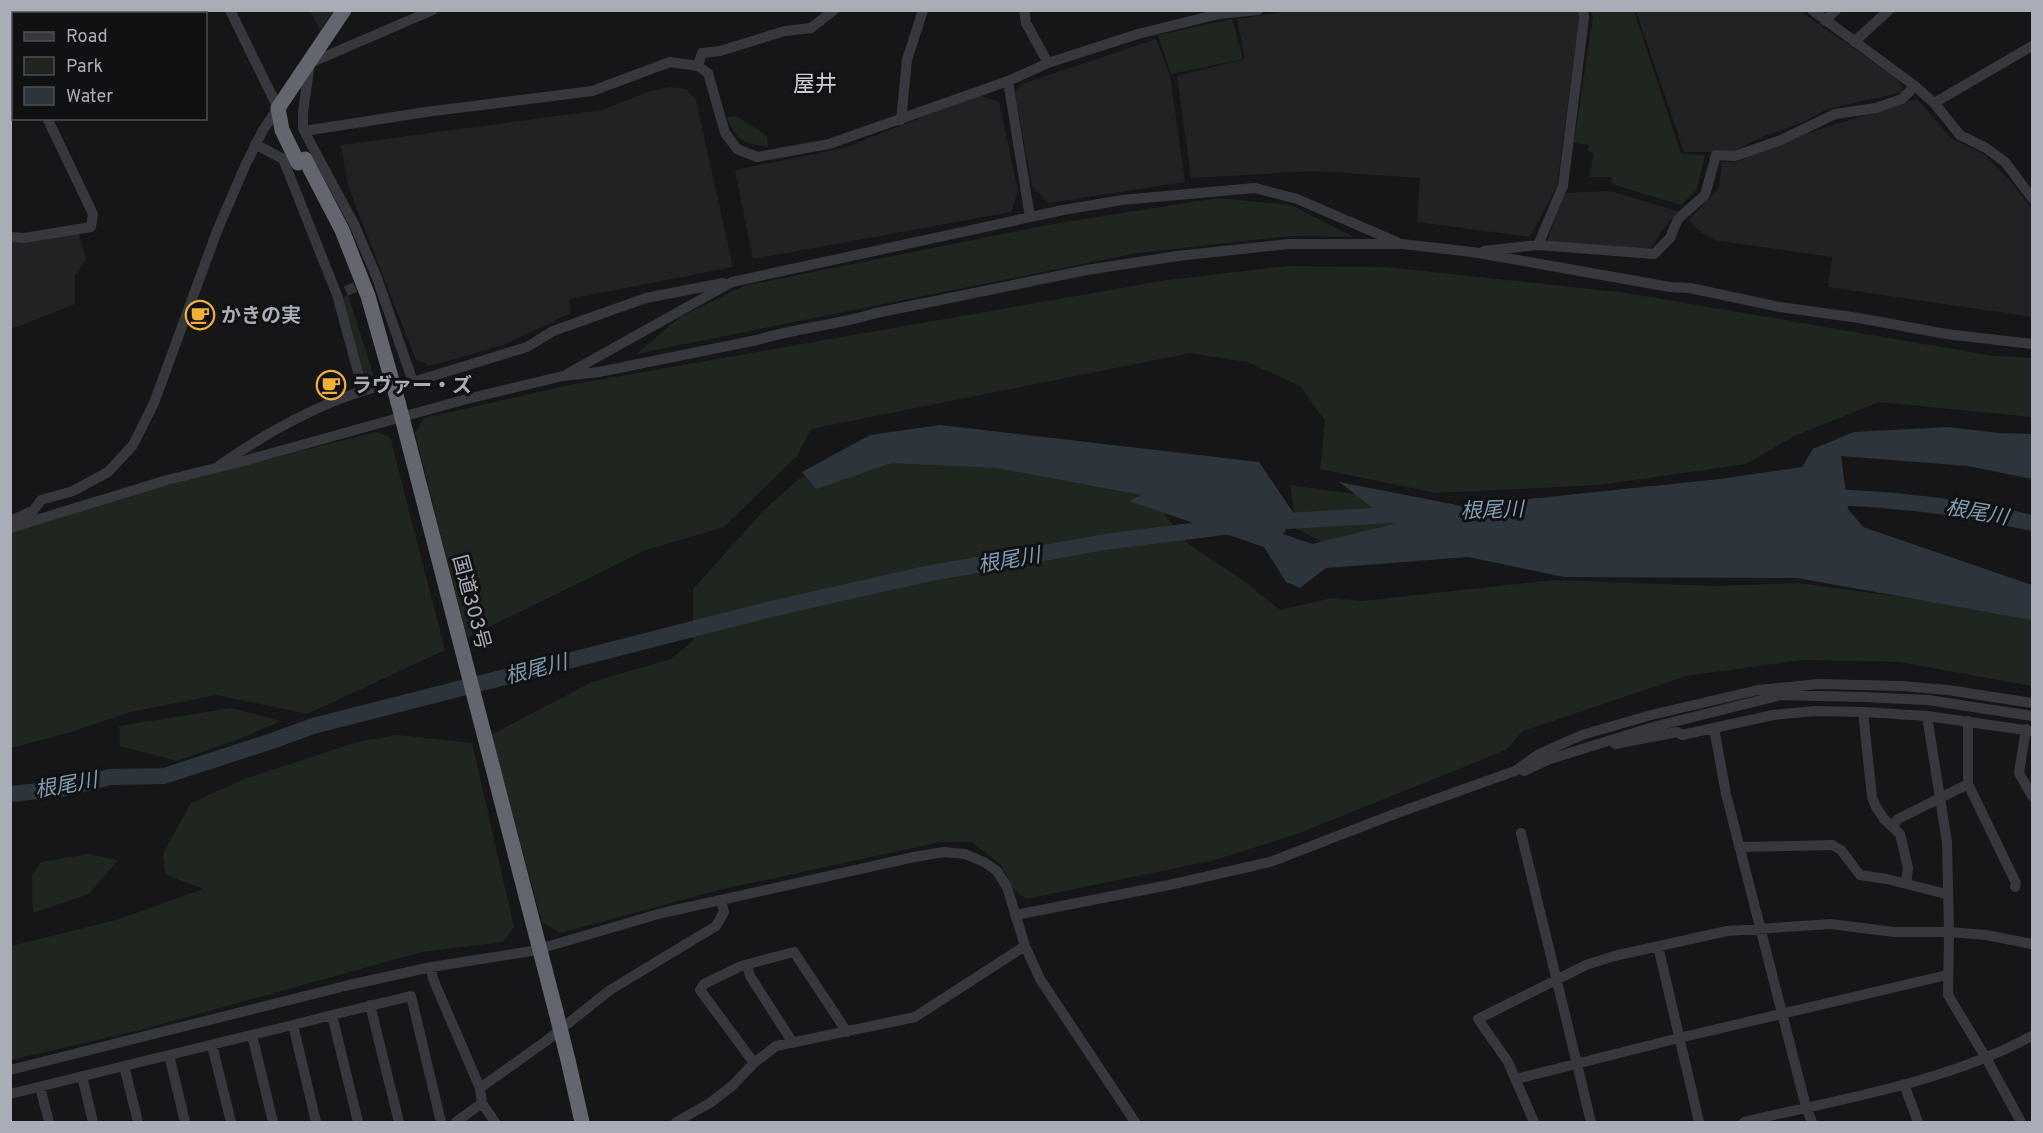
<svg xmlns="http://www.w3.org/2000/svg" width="2043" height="1133" viewBox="0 0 2043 1133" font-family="Overpass,'Noto Sans JP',sans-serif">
  <rect width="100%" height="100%" fill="#161618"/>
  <!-- built -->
  <path fill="#222225" d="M1297,10H1578L1579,19L1557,186L1530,237L1417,222L1420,178L1315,171L1191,178L1177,76L1245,59L1237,19Z
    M310,11H333L320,30Z
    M1636,11H1800L1899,80L1903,92L1827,109L1804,122L1762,137L1733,152H1684Z
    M1156,39L1170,76L1185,182L1049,203L1032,186L1015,93L1022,84Z
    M670,87L686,89L696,100L733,267L569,299L571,313L506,344L441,363L429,365L416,360L348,186L341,145L602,110L650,91Z
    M978,95L999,102L1018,191L1011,212L753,259L735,170L844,148Z
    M1917,99L1952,139L1984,154L2012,183L2032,209V317L1828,287L1832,257L1714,240L1701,232L1689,220L1719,188L1722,162L1740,161L1772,144Z
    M1610,191L1678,211L1663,229L1651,249L1546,243L1565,193Z
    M79,234L86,260L75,275V304L17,327H11L10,242Z"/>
  <!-- green -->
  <path fill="#1e261f" d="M1591,11H1634L1681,154L1705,155L1697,189L1681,205L1612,184L1611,177H1589L1594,153L1588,151L1589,145L1574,143L1593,17Z
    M1232,19L1243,59L1171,74L1158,35Z
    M736,116L767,136L768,147C739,142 740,142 726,117Z
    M1218,198L1291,205L1354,237L1289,236L1137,253L636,354L680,317L743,286L1053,224Z
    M1288,266L1387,267L1627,293L1994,356L2032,358V417L1879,402L1794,436L1746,464L1599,485L1436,493L1320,469L1325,421L1300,386L1247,362L1190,353L811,429L797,456L724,527L646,550L467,638L415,433L424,418L569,385L1167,280Z
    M348,295L374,377L366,379L342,298Z
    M376,432L390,437L445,650L307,714L217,695L130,712L68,733L11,748L10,532L154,488Z
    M909,452L1137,479L1188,544L1240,578L1280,610L1332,598L1362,601L1553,580L1715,586L1798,583L2032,615V686L1900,662L1801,660L1686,676L1523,731L1506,750L1297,834L1215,860L1026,899L1015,891L1001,865L972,842H940L719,890L560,933L542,922L491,735L592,682L671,659L693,641V589L765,509L800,478Z
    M1290,485L1405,501L1489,540L1359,560L1297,529Z
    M231,708L281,721L241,738L177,761L120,746L119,726Z
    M397,735L472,743L514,927L503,942L422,952L140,1030L11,1060V946L116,920L203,889L165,874L163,854L191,803L242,780L357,742Z
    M88,854L118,860L89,894L33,913L32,875L41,862Z"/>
  <!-- water -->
  <path fill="#2c353c" d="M940,425L1259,462L1295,515L1283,534L1312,544L1394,524L1339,482L1462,506L1720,479L1802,467L1813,449L1854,432L1948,427L1999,433L2032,434V479L1968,466L1841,456L1848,509L1863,527L2032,585V620L1797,578L1564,577L1468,557L1326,568L1300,588L1286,582L1264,547L1129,501L1142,495L997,468L891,463L816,489L802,472L870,435Z"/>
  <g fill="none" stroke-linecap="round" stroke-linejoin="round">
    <!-- river -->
    <path stroke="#2c353c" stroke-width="16" d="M1826,497C1896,499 1964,507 2032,523
      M1272,522L1405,514
      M10,794L68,788L110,777L164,776L272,741L313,726L767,610L921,575L1105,542L1231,526"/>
    <!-- minor-tunnel -->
    <path stroke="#333438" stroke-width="10" stroke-dasharray="10 5" stroke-linecap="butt" d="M346,291L370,280"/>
    <!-- minor -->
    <path stroke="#37383d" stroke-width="10" d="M1024,10L1026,23L1048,63
      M1812,10L1915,86L1934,103L1960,135L1986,148L2005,162L2032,198
      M148,14L154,10
      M1825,21L1836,10
      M1854,42L1889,10
      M10,43L14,49
      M698,66L702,53L720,51L785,31L811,28L834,10
      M10,78L14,76
      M1008,81L1030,217
      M1934,103L2032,46
      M901,120L907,60L923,10
      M304,131L426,112L592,91L670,62L698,66L708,73L725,133L737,149L757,157L829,144L1008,81L1048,63L1138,34L1219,14L1258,10
      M255,144L283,159L337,295L363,390
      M10,237L24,238L91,227L93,214L47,118
      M1538,245L1563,186L1584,18L1583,10
      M1484,251L1538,245L1654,254L1670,238L1678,219L1705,195L1716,155L1735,156L1781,140L1835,114L1876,108L1902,99L1915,86
      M567,374L732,282L1063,210L1122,200L1255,188L1297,199L1397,242
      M413,382L377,278L354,224L303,129V112L310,63L433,10
      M385,386L413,382L527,347L553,331L646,298L723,283
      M220,465C264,434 321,402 373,388
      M10,521L34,510L41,500L73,491L108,472L133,445L154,403L217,231L245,166L263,130L278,108L230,10
      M10,528L167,480L240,462L463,400L563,376L599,372L757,340C796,328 837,325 876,313L1087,270L1177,256L1289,244H1402L1472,252L1670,287L1690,288L1780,307L1859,318L1946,334L2032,344
      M1927,716L1947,842L1949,932L1948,995L1986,1058L2021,1122
      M1968,721V784L2016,883L2015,887
      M1714,728L1726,794L1806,1107L1812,1122
      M2026,729L2019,773L2032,796
      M1615,744L1677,732L1682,735L1773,715L1815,711L1863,712
      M1524,771L1550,759L1653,727L1781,695L1862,697L1928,700L2032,716
      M1893,826L1898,819L1968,784
      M1521,833L1591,1122
      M1740,847L1832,845L1841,850L1860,875L1887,879L1942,893H1948
      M1906,883L1908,868L1900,834L1884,819L1876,807L1872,797L1863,712L1927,716L2032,731
      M1015,915L1169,885L1270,862L1397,813L1515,771L1539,754L1582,735L1651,715L1758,690L1819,684L1901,686L1948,690L2032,703
      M1658,946L1699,1122
      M747,965L750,976L793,1043
      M431,967L433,979L480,1088L482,1103L456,1122
      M370,1005L399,1122
      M252,1035L273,1122
      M212,1045L231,1122
      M169,1055L185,1122
      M754,1063L700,990L704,984L741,966L794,952L847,1032
      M124,1066L293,1025
      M10,1070L345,986L431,967L532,951L662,913L914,857L944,852L965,854L984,862L997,871L1007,887L1025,946L1040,979L1135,1122
      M82,1076L93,1122
      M1516,1079L1679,1038L1947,975
      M1904,1084L1918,1122
      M40,1087L49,1122
      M480,1088L546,1041L610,990L716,926L724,912L721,900
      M10,1094L124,1066L138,1122
      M482,1103L495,1122
      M316,1122L293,1025L332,1015
      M358,1122L332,1015L411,996L441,1122
      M676,1122L710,1103L732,1086L754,1063L776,1046L915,1017L1025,946
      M1534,1122L1508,1062L1478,1019L1586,965L1614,956L1727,931L1831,924L1894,932H1949L1986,935L2032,944
      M1744,1122C1840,1099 1945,1083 2032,1036"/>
    <!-- highway -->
    <path stroke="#63666e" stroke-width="15" d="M298,163L282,130L278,108L344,10
      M398,402L556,1012
      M568,1060L582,1122"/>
    <!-- highway-bridge -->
    <path stroke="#63666e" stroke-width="15" d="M305,159L342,230L368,296L398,402
      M556,1012L568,1060"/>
  </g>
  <!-- icons -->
  <defs>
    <g id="cafe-ring" transform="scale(1.5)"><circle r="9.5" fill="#111113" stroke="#f2b134" stroke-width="1.5"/><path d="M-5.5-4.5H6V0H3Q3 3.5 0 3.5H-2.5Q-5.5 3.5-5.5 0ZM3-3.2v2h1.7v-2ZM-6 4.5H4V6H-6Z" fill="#f2b134"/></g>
  </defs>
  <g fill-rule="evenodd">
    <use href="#cafe-ring" x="200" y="315"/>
    <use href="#cafe-ring" x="331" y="385"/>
  </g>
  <g text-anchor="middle" stroke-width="6" stroke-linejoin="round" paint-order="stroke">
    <!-- poi labels -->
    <g font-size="20" font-weight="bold" fill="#a8adb8" stroke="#111113" text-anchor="start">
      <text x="221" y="322">かきの実</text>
      <text x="352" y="392">ラヴァー・ズ</text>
    </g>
    <!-- street labels -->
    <g font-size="20" fill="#a8adb8" stroke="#111113">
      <text transform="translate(472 602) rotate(75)" y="7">国道303号</text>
    </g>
    <!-- water labels -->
    <g font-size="21" font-style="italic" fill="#7f9bb3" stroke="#111113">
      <text transform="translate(1492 510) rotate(-2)" y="7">根尾川</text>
      <text transform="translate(1977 512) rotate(10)" y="7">根尾川</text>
      <text transform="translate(1009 560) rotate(-10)" y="7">根尾川</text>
      <text transform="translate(536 669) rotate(-14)" y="7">根尾川</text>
      <text transform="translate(66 785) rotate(-10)" y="7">根尾川</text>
    </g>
    <!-- quarter labels -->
    <g font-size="22" fill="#c9ccd4" stroke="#111113">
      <text x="815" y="91">屋井</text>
    </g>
  </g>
  <!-- border -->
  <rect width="2043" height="1133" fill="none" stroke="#a8adb8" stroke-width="24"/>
  <!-- legend -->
  <rect x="12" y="12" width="195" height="108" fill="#111113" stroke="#4d4f55" stroke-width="1.5"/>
  <rect x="24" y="32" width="30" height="9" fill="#37383d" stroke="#4d4f55" stroke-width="1.5"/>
  <text x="66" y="42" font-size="18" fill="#a8adb8">Road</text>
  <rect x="24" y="57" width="30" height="18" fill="#1e261f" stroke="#4d4f55" stroke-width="1.5"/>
  <text x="66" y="72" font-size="18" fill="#a8adb8">Park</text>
  <rect x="24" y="87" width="30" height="18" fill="#2c353c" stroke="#4d4f55" stroke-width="1.5"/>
  <text x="66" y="102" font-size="18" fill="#a8adb8">Water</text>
</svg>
